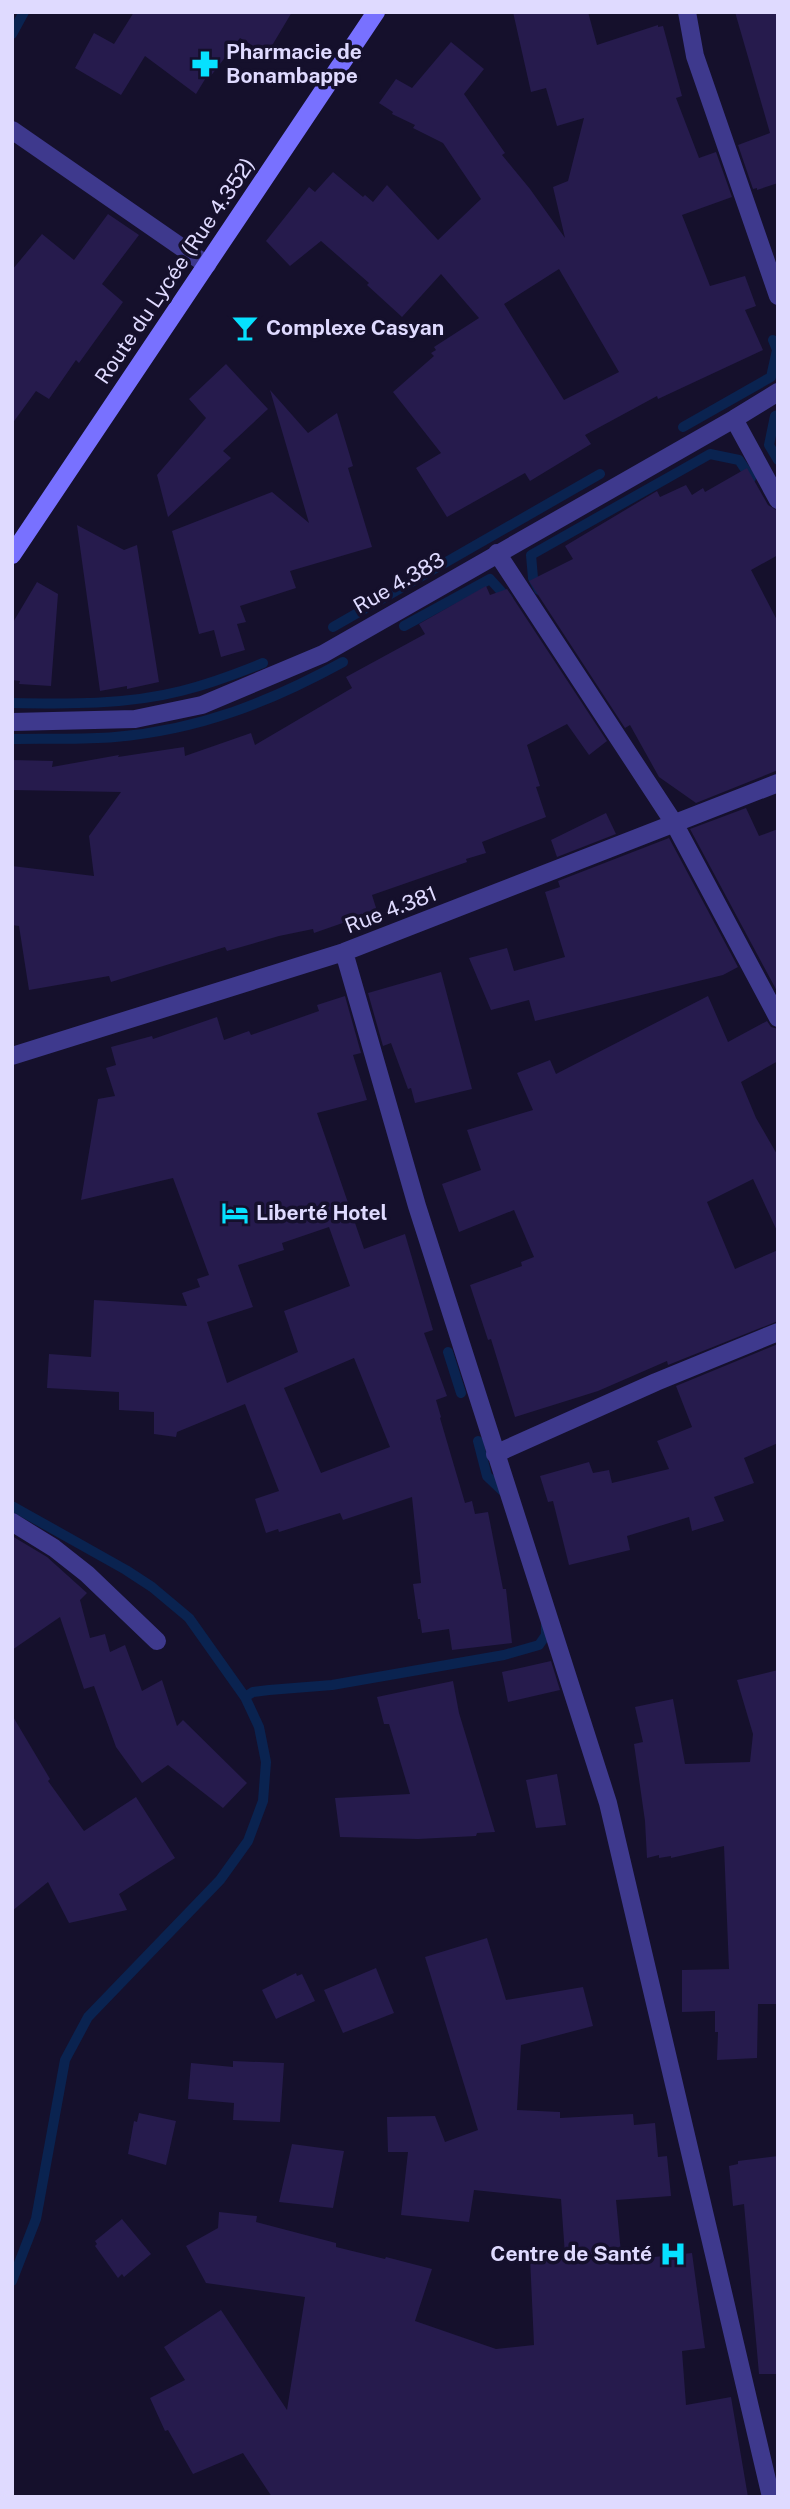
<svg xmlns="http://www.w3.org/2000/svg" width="790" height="2509" viewBox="0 0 790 2509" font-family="'Public Sans',sans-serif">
  <rect width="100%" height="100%" fill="#15102c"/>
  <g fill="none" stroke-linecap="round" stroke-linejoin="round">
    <!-- stream -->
    <path stroke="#0a2350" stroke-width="10" d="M12,34L24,12
      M778,415L775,416L769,445L778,460
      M683,427L771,377L777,350L773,340
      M539,590L533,578L531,555L710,454L739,460L751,478
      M404,626L490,579L508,599
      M333,627L600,474
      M12,703C68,704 126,705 181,691C209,684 236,674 263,663
      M12,739C46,738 81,740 115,737C199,730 270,702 343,662
      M448,1352L461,1393
      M478,1441L487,1476L506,1494
      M12,1506L126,1570L152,1587L189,1618L245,1697L259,1727L266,1762L263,1801L248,1841L220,1880L88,2017L65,2060L36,2219L12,2281
      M245,1697L253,1692L269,1690L332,1685L504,1655L539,1645L546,1635V1625"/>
  </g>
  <!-- building -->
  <path fill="#261b4d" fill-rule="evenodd" d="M134,12H292L267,54L240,38L210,77L207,76L196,94L145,56L121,95L75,68L94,33L114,44Z
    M513,12H588L597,45L658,25V27L663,26L682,96L676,98L699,158L716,152L732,197L682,215L710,286L745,276L756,306L745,310L763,350L658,399L657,396L585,435L591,444L530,481L525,473L447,517L416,468L441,453L393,392L434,356L431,353L436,350L434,347L479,318L441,274L402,317L367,285L369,283L321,241L290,266L266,241L309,187L315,192L333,172L363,197L365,195L373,202L387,185L438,240L481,199L443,143L413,128L415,125L392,114L393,112L379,103L396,79L412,88L451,42L484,69L464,94L505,153L502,155L530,189L565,238L553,187L568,181L584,118L557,126L546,88L531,92ZM559,269L619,372L564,400L504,304Z
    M735,12H778V183L757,190V188L753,189L738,145L770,133Z
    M108,214L139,235L102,284L123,302L79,363L76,360L49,399L36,391L12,424V270L42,234L74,260Z
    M226,364L268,409L223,451L231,458L168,517L157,475L206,418L189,399Z
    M270,390L308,433L337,413L353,466L348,468L372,547L290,571L296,588L240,606L246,622L237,624L245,650L221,657L214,630L199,634L172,531L272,492L309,523Z
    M747,468L768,505L778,511V555L751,570L778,622V770L696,803L659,777L630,725L625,728L529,581L573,559L565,546L657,491L660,497L686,485L692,495L703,488L705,492Z
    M77,525L124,550L137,545L159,682L127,689V686L100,691Z
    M37,582L58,594L51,686L19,684L20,681L12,680V624Z
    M486,586L490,595L507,589L607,741L589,755L567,724L527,745L540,786L536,787L546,817L482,842L486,853L466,859L467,862L372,895L377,911L314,933L313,929L279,936L227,951L225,947L111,982L109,976L29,990L19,926L12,925V866L94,876L89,836L121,792L12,790V760L53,761L52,767L119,755L118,757L184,747L185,756L251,733L255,745L352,688L346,677L425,634L419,624Z
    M746,808L759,836L778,829V993L690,829Z
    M606,813L616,834L557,857L551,840Z
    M669,838L738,967L723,975L535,1021L529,1000L491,1010L469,958L507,948L514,971L565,957L545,892L560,887L558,881Z
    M441,972L472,1089L415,1103L411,1088L408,1089L391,1043L383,1046L368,993Z
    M345,996L361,1053L353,1055L367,1100L317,1113L364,1249L405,1234L433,1330L424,1333L447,1396L436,1400L441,1417L440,1418L465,1503L472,1501L475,1514L488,1512L503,1589H506L512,1643L452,1650L449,1629L422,1633L420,1619H418L413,1584L421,1583L412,1497L343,1520L340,1513L279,1532L278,1529L266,1533L255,1499L279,1491L245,1404L177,1432L176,1437L154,1434V1412L119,1410V1392L47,1388L49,1354L91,1357L94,1300L187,1306L182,1293L200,1287L197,1279L209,1275L173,1178L81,1200L98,1099L115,1096L106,1068L116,1065L111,1047L152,1036L153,1039L217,1017L224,1040L249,1031L251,1035L319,1011L317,1005ZM329,1227L350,1286L284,1311L298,1352L227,1383L207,1322L253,1307L238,1265L284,1250L282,1243ZM354,1358L390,1447L321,1473L284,1388Z
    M708,996L728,1042L767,1021L771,1027L778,1029V1061L741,1082L756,1118L778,1156V1233L753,1179L707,1202L735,1269L778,1250V1321L668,1365L667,1361L598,1391L515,1417L491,1339L488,1340L470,1285L522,1266L521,1262L534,1257L514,1210L459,1232L442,1184L481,1170L467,1130L533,1110L517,1073L550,1060L556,1074Z
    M778,1344V1443L744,1458L754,1483L714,1497L724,1521L692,1531L689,1517L627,1536L630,1550L569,1565L553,1501L548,1502L540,1476L589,1462L593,1473L609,1470L612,1483L669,1469L657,1441L692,1427L676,1386Z
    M12,1536L47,1557L87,1593L80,1600L90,1638L105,1634L110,1652L125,1645L142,1691L162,1680L177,1726L183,1720L247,1783L223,1808L168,1765L142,1783L116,1747L94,1686L84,1689L60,1617L12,1650Z
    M551,1661L560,1690L508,1702L502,1672Z
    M778,1670V2004H758L757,2058L717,2060L718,2032H715V2011L682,2012V1970L729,1969L724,1846L671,1858V1856L659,1858V1855L647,1858L645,1821L634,1744L643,1742L635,1707L673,1699L685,1764L750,1762L753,1734L737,1680Z
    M453,1681L459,1713L495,1832L477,1833L476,1836L418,1839L340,1837L335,1798L410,1794L389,1724H384L377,1697Z
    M12,1715L50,1779L48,1781L84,1831L136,1797L175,1858L119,1894L127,1910L69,1923L48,1882L12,1911Z
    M557,1774L566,1825L536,1828L526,1780Z
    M487,1938L506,2000L583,1987L593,2026L521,2045L517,2110L560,2112V2118L633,2114L634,2125L655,2123L658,2157L667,2156L671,2196L616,2200L621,2253H625L626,2260L692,2253L705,2348L682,2351L686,2405L731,2397L748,2497H272L243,2453L193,2474L168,2430L165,2431L150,2398L185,2380L164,2347L221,2310L287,2410L305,2297L206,2283L186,2246L218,2228L219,2212L257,2216L256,2222L336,2243V2247L385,2259L386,2257L432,2269L415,2321L496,2349L534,2345L530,2257L565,2255L561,2199L474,2190L469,2222L401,2215L408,2152H388L387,2117L435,2116L445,2142L478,2130L425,1957Z
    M376,1968L394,2013L343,2033L324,1990Z
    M296,1973L297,1976L302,1974L315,2001L276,2019L262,1990Z
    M233,2061L284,2063L280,2122L233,2120L234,2103L188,2099L191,2063L233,2067Z
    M139,2113L176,2121L166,2165L128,2154L134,2121L137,2122Z
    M292,2144L344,2151L333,2208L279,2202Z
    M778,2156V2374H759L744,2204L733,2206L729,2166L738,2164V2161Z
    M122,2219L151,2254L124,2277L122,2274L118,2278L95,2246L97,2244L95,2241Z"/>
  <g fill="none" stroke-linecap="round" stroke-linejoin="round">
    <!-- minor -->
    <path stroke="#3e398d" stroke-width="18" d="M687,12L695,56L778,296
      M12,130L207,265
      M734,419L778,500
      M497,553L674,823L778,1018
      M12,722L135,719L202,705L323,654L734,419L778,392
      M344,952L417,1206L608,1803L771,2497
      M12,1056L344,952L778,783
      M495,1454L656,1382L778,1332
      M12,1522L54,1548L87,1574L157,1641"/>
    <!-- secondary -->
    <path stroke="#7871ff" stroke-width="18" d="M12,555L376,12"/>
  </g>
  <!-- icons -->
  <defs>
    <g id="pharmacy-bare" transform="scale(2.1)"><path d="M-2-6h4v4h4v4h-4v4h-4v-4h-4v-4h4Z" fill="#06e1ff" stroke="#15102c" stroke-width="2.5" paint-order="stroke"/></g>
    <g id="bar-bare" transform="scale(2.1)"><path d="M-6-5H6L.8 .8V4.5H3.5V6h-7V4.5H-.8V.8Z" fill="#06e1ff" stroke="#15102c" stroke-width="2.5" paint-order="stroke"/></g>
    <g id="hotel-bare" transform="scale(2.1)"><path d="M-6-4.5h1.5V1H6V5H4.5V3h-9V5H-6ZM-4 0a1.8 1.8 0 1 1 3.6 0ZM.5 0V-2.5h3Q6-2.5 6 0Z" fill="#06e1ff" stroke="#15102c" stroke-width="2.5" paint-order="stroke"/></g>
    <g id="hospital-bare" transform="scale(2.1)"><path d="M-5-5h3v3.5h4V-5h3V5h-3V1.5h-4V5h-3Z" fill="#06e1ff" stroke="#15102c" stroke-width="2.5" paint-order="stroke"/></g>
  </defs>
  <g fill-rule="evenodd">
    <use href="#pharmacy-bare" x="205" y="64"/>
    <use href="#bar-bare" x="245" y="328"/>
    <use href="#hotel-bare" x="235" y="1213"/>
    <use href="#hospital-bare" x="673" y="2254"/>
  </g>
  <g text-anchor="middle" stroke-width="7" stroke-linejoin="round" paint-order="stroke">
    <!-- poi labels -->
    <g font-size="21" font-weight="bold" fill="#dfdaff" stroke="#15102c" text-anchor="start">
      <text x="226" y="59">Pharmacie de<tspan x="226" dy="24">Bonambappe</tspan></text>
      <text x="266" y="335">Complexe Casyan</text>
      <text x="256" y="1220">Liberté Hotel</text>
      <text x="652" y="2261" text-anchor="end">Centre de Santé</text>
    </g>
    <!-- street labels -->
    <g font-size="21" fill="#dfdaff" stroke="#15102c">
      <text transform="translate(175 271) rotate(-56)" y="7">Route du Lycée (Rue 4.352)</text>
      <text transform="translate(399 583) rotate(-30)" y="7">Rue 4.383</text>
      <text transform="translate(391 910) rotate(-21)" y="7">Rue 4.381</text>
    </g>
  </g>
  <!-- border -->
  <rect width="790" height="2509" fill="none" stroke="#dfdaff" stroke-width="28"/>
</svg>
